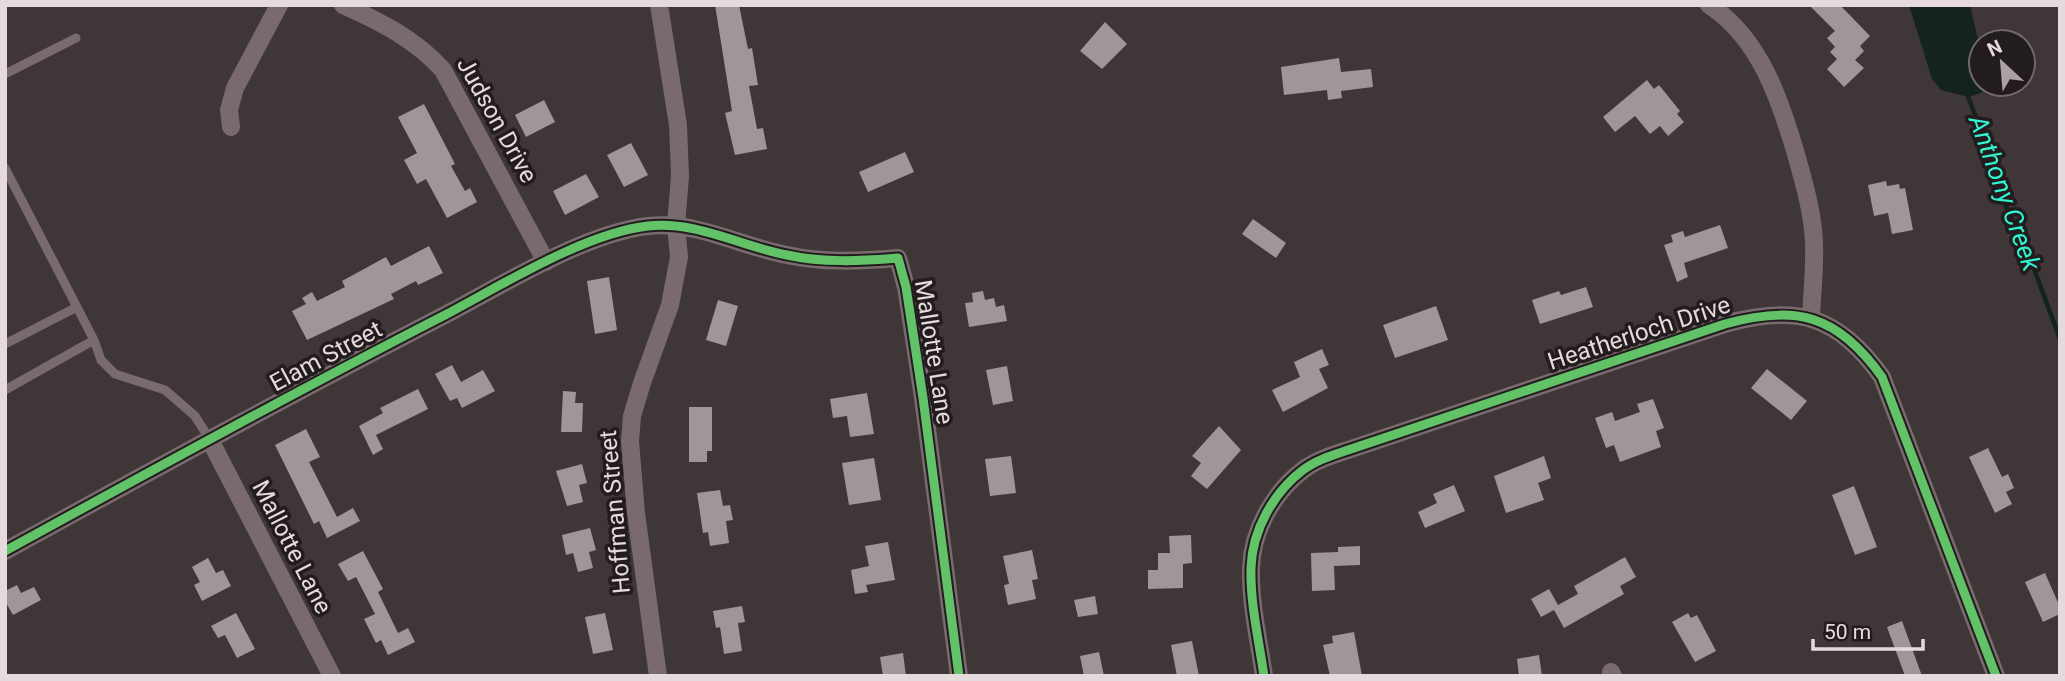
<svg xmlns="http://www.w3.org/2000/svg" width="2065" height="681" viewBox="0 0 2065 681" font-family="Roboto,sans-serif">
  <rect width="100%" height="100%" fill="#3e3637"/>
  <!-- water -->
  <path fill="#14231f" d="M1909,5H1970L1981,53V84H1988L1983,92L1969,97L1941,90L1932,79Z"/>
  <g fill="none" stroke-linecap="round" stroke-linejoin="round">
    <!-- stream -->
    <path stroke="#14231f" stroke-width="4.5" d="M1967,94L1989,151L2001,195L2033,266L2060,339"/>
  </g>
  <!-- building -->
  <path fill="#9e9698" d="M715,5H739L748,49L752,48L758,85L749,86L757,129L763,128L767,149L735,155L725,113L732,111Z
    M1809,5H1840L1870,36L1860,46L1864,51L1855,60L1864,68L1844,87L1827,69L1837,59L1830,52L1835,47L1827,38L1835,31Z
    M1105,22L1127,44L1102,69L1080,51Z
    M1339,58L1341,72L1371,69L1373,87L1341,91L1342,98L1328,100L1327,90L1284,95L1281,67Z
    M1647,80L1654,89L1659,85L1680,111L1677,114L1684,122L1668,136L1660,126L1650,134L1635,116L1615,132L1603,117Z
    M544,100L555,122L526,137L515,115Z
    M424,104L455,164L451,166L465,191L470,188L477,202L447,218L426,179L417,184L404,160L417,153L398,117Z
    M631,143L648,175L624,187L607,155Z
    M905,152L914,172L868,192L859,172Z
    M586,174L599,197L565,215L553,191Z
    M1886,181L1887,186L1899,184L1900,189L1905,188L1913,230L1892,234L1888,213L1874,216L1868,185Z
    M1253,219L1286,243L1276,258L1242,234Z
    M1720,225L1728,248L1684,263L1688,277L1677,282L1664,245L1673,242L1671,235L1683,231L1685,237Z
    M429,246L443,273L418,285L416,281L391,294L394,299L307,340L292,311L306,304L302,298L312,292L317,301L345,287L342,281L386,257L391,266Z
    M609,277L617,330L595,334L587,281Z
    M1586,287L1593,307L1540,324L1532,300L1559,291L1561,295Z
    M983,291L985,300L994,298L996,307L1004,305L1007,321L969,327L965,303L973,302L972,293Z
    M718,300L738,306L726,346L706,340Z
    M1436,306L1448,340L1395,358L1383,325Z
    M1322,349L1329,365L1319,369L1328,388L1283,412L1272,390L1300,377L1294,362Z
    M452,365L461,382L483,370L495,391L462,408L457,398L450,401L435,374Z
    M1007,366L1013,401L993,405L986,370Z
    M1767,369L1807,401L1791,420L1751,388Z
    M418,389L428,409L376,435L383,449L373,455L359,426L383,413L380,408Z
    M563,391L576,392L575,403H583L582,432H561Z
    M867,393L874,434L850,437L847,416L833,418L830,399Z
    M1653,399L1664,428L1656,431L1661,447L1620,462L1614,445L1606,448L1595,418L1612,412L1615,421L1640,412L1637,404Z
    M689,407H712V451H707V462H689Z
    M1219,426L1241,450L1207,489L1191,476L1201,463L1192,456Z
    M306,429L320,457L309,462L337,517L353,508L360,521L327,538L319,521L314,524L275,445Z
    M1988,448L2002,477L2008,474L2014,488L2006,492L2012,504L1995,513L1969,457Z
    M1011,456L1016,493L990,496L985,459Z
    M1544,456L1551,478L1538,483L1544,500L1506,513L1494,476Z
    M874,458L881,500L849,505L842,463Z
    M582,464L587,483L579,485L583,502L567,506L556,471Z
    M1454,485L1465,511L1425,528L1418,512L1437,503L1433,494Z
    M1854,486L1877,547L1855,555L1832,495Z
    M720,490L723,506L730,505L733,520L726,521L729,543L710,546L708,532L703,533L697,493Z
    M590,528L596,550L589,552L593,568L578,572L573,553L566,555L562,535Z
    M1191,535L1192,563L1183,564V588L1148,589V570H1158V553H1170L1169,536Z
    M888,542L895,580L866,585L868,592L855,594L851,570L869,566L865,546Z
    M1360,546V565L1334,566L1335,590L1312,591L1311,553L1338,552V547Z
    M1032,550L1038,579L1032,580L1036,599L1008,605L1004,585L1009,584L1003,556Z
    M363,551L383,589L378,592L398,633L408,628L415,642L388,655L381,640L376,643L364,619L375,614L356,577L348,581L338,564Z
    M1625,557L1636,577L1620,586L1624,594L1564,628L1554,610L1541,617L1531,599L1549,589L1558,605L1578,594L1574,586Z
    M208,558L216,573L223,570L231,586L202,601L194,585L200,582L192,567Z
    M2045,573L2060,607V614L2043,622L2025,582Z
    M17,585L21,593L34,587L41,600L13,615L5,601V591Z
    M1095,596L1098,614L1078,617L1074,600Z
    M742,606L745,622L738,623L742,651L724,654L720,627L716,628L713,611Z
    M236,613L255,649L237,658L225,635L218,638L211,626Z
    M605,613L613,650L593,654L585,617Z
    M1688,613L1691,618L1697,615L1716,651L1695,662L1672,622Z
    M1902,621L1922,676H1905L1887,627Z
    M1354,632L1362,676H1330L1323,645L1333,643L1332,636Z
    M1192,641L1199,676H1177L1171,645Z
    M1099,652L1104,676H1084L1080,656Z
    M903,653L906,676H883L880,657Z
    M1539,655L1542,676H1519L1517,659Z"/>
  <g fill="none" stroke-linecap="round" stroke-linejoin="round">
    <!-- lane -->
    <path stroke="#786a6d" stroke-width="9" d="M5,74L76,38
      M5,168L94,340L5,390
      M94,340L101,360L115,374L165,390L195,416L210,440
      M5,344L77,307"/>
    <!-- street -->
    <path stroke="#786a6d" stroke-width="18" d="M343,5C381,22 415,39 443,70L546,262
      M1709,5C1760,38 1780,100 1796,154C1804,183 1813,213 1814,243C1815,268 1812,293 1811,318
      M231,127L229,110L235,88L279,5
      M210,440L332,676
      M5,551C151,471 297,391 445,315C502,285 585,233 648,226C698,221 739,246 787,255C823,263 861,261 898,258L906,287L923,398L959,676
      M1611,672L1613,676
      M658,676L636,513L630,441L632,416L642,383L670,305L679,257L676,225L680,176L678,125L659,5
      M1264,676C1259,641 1250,603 1251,568C1252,530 1274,492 1303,470C1316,460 1333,455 1348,450L1725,324C1796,304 1838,315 1882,377L1996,676"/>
    <!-- cycleway casing -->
    <g stroke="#231c1e" stroke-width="13">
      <path id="cycleway" d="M5,551C151,471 297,391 445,315C502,285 585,233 648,226C698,221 739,246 787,255C823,263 861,261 898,258L906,287L923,398L959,676
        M1264,676C1259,641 1250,603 1251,568C1252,530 1274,492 1303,470C1316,460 1333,455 1348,450L1725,324C1796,304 1838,315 1882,377L1996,676"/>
    </g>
    <!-- cycleway -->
    <use href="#cycleway" stroke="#61c268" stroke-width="9"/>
  </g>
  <g text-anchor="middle" stroke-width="7" stroke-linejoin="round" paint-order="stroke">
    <!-- street labels -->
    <g font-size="24" fill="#e5dbdd" stroke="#231c1e">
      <text transform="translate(497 120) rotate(61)" y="8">Judson Drive</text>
      <text transform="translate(1639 333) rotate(-18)" y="8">Heatherloch Drive</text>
      <text transform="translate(934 352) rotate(81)" y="8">Mallotte Lane</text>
      <text transform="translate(326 356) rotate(-28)" y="8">Elam Street</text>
      <text transform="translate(615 512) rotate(-95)" y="8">Hoffman Street</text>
      <text transform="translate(292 547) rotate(63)" y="8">Mallotte Lane</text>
    </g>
    <!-- water labels -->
    <g font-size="26" font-style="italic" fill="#31f5d1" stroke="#231c1e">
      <text transform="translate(2005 193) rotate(70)" y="9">Anthony Creek</text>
    </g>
  </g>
  <!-- border -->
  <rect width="2065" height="681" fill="none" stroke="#e5dbdd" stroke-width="14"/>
  <!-- north arrow -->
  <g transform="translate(2002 63) rotate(334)"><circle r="33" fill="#231c1e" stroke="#71686a" stroke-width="2"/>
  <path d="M0-5L12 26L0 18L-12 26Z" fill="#aba1a3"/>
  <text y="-10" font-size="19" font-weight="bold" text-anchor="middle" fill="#e5dbdd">N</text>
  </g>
  <!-- scale -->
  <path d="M1813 639v10h110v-10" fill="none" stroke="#e5dbdd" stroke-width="3.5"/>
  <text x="1824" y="639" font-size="21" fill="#e5dbdd" stroke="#231c1e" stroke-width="5" paint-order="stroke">50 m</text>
</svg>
